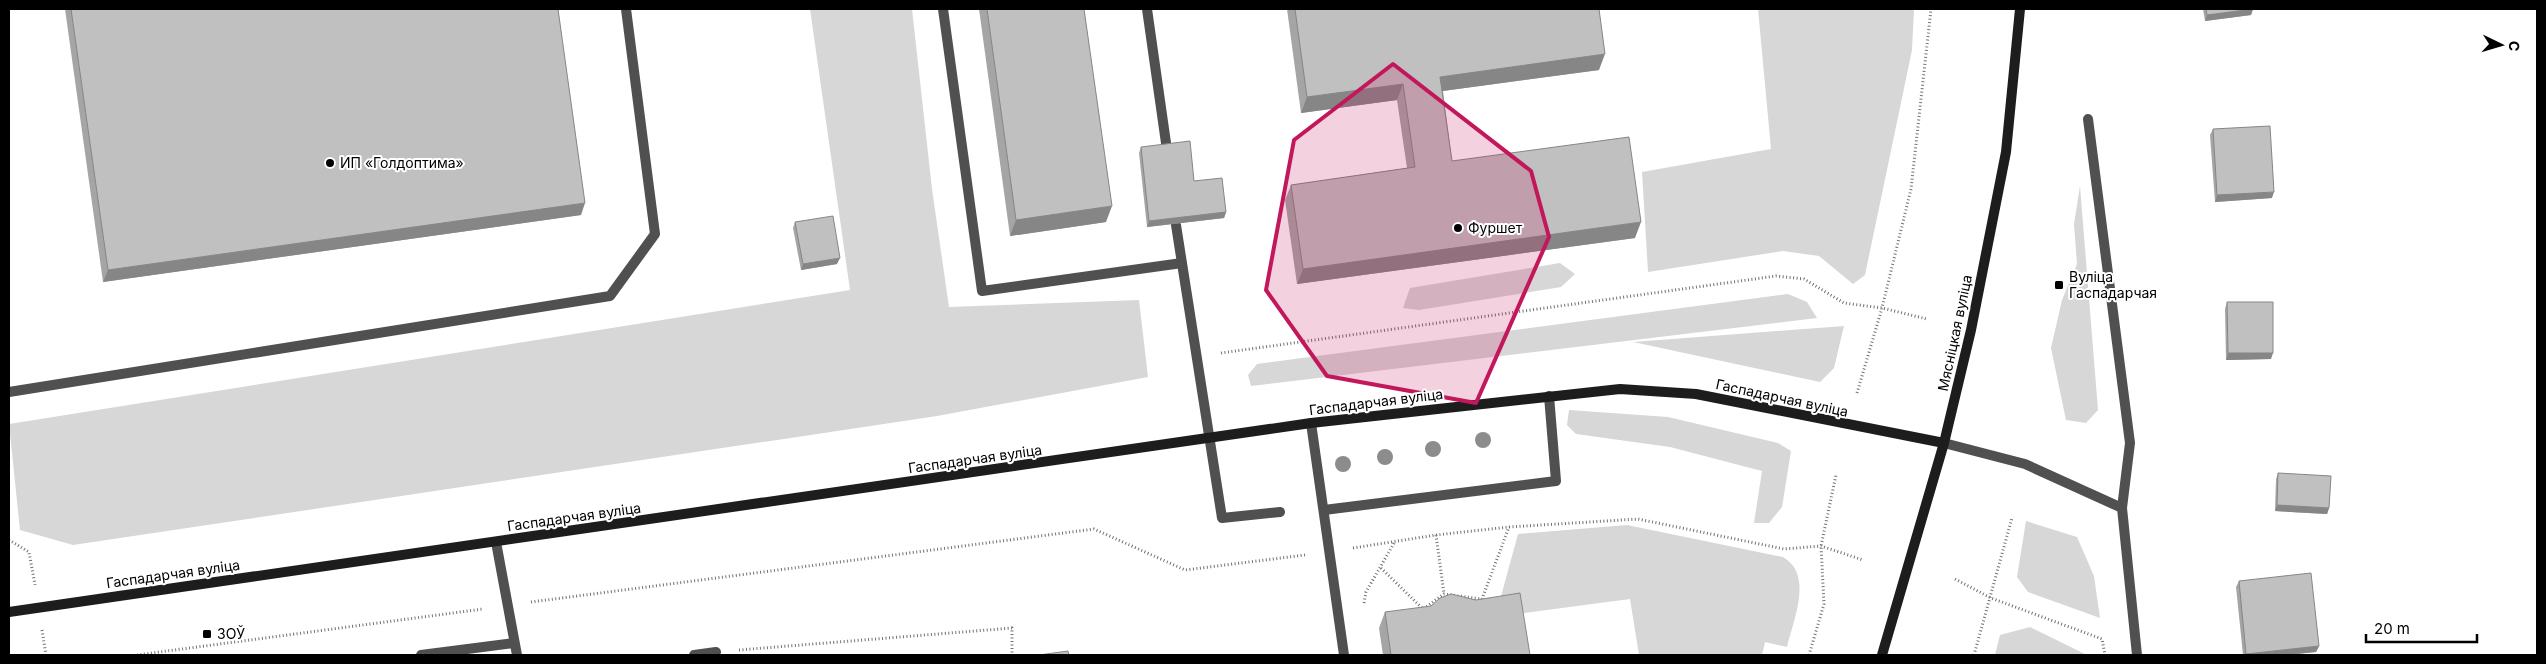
<svg xmlns="http://www.w3.org/2000/svg" width="2546" height="664" viewBox="0 0 2546 664" font-family="Inter,sans-serif">
  <rect width="100%" height="100%" fill="#fff"/>
  <!-- green -->
  <path fill="#d7d7d7" d="M810,9H912L932,189L949,307L1139,300L1148,377L937,416L73,545L20,530L9,424L850,290Z
    M1758,9H1914L1912,50L1865,275L1853,284L1819,256L1783,251L1648,272L1642,172L1771,149Z
    M2080,186L2098,410L2086,423L2066,420L2051,348L2062,300L2077,264L2074,224Z
    M1560,263L1575,274L1561,287L1419,310L1403,308L1410,288Z
    M1788,294L1807,302L1817,318L1251,386L1248,375L1257,364Z
    M1844,326L1834,368L1820,382L1633,342Z
    M1569,410L1668,417L1778,443L1791,451L1782,507L1769,523H1754L1762,471L1670,447L1576,434L1567,425Z
    M2026,521L2077,537L2094,576L2100,618L2028,592L2017,577Z
    M1627,525L1783,557C1814,575 1793,620 1787,647L1765,642L1762,655H1639L1630,599L1524,613L1516,603L1500,600L1518,534Z
    M2030,627L2087,655H1995L2000,635Z"/>
  <g fill="none" stroke-linecap="round" stroke-linejoin="round">
    <!-- path -->
    <path stroke="#727272" stroke-width="3" stroke-dasharray="1 2.5" stroke-linecap="butt" d="M1221,353L1776,276L1804,279L1844,303L1882,308L1927,319
      M1857,393L1882,308L1911,189L1931,9
      M1436,535L1444,594
      M9,540L29,552L35,585
      M1353,548L1436,535L1509,527L1638,519L1784,549L1821,546L1863,560
      M1381,568L1423,609L1444,594L1482,599L1509,527
      M1955,579L1991,598L2102,639L2105,655
      M531,602L1094,529L1185,570L1305,555
      M1364,603L1366,592L1394,543
      M42,630L46,655
      M739,650L1012,628V655
      M137,655L483,609
      M1809,655L1824,604L1821,546L1836,475
      M1974,655L2012,518"/>
    <!-- lane -->
    <path stroke="#505050" stroke-width="10" d="M943,9L982,291L1182,263
      M1147,9L1167,150
      M2088,119L2130,443L2122,508
      M1176,225L1222,518L1280,512
      M9,392L610,296L655,234L626,9
      M1311,423L1344,655
      M1944,443L2025,464L2122,508L2137,655
      M1324,510L1556,481L1549,396
      M496,542L517,655
      M421,655L514,643
      M694,655L716,652"/>
    <!-- secondary -->
    <path stroke="#1d1d1d" stroke-width="10" d="M9,612L1311,423L1620,389L1696,394L1944,443
      M1882,655L1944,443L1971,330L2006,152L2020,9"/>
  </g>
  <!-- trees -->
  <g fill="#8c8c8c">
    <circle cx="1483" cy="440" r="8"/>
    <circle cx="1433" cy="449" r="8"/>
    <circle cx="1385" cy="457" r="8"/>
    <circle cx="1343" cy="464" r="8"/>
  </g>
  <!-- wall -->
  <path fill="#a5a5a5" d="M65,9H558L581,215L103,282Z
    M979,9H1084L1106,222L1010,236Z
    M1287,9H1599V70L1443,91L1452,161L1635,238L1297,284L1285,200L1291,185L1407,168L1397,100L1301,113Z
    M2203,9H2253L2251,15L2205,21Z
    M2213,129L2272,198L2215,202L2210,135Z
    M1141,147L1194,181L1226,212L1224,218L1147,227L1139,153Z
    M795,222L837,264L801,270L793,228Z
    M2227,302L2271,359L2226,360L2225,309Z
    M2278,473L2329,508L2327,514L2275,511L2276,479Z
    M2239,581L2319,646L2316,652L2285,655H2243L2236,587Z
    M1385,612L1530,655H1383L1379,628Z"/>
  <!-- shaded-wall -->
  <path fill="#868686" d="M2253,9L2251,15L2205,21L2207,15Z
    M1605,54L1599,70L1435,92L1440,77Z
    M1403,84L1397,100L1301,113L1307,97Z
    M2274,192L2272,198L2215,202L2217,195Z
    M585,203L581,215L103,282L108,270Z
    M1112,206L1106,222L1010,236L1016,220Z
    M1226,212L1224,218L1147,227L1149,221Z
    M1641,222L1635,238L1297,284L1303,269Z
    M840,258L837,264L801,270L803,264Z
    M2228,353H2273L2271,359L2226,360Z
    M2277,505L2329,508L2327,514L2275,511Z
    M2319,646L2316,652L2285,655H2245L2246,654Z"/>
  <!-- building -->
  <path fill="#c0c0c0" stroke="#868686" d="M71,9H558L585,203L108,270Z
    M987,9H1084L1112,206L1016,220Z
    M1295,9H1599L1605,54L1440,77L1452,161L1629,137L1641,222L1303,269L1291,185L1415,167L1403,84L1307,97Z
    M2206,9H2253L2207,15Z
    M2270,126L2274,192L2217,195L2213,129Z
    M1190,141L1194,181L1222,178L1226,212L1149,221L1141,147Z
    M833,216L840,258L803,264L795,222Z
    M2227,302H2273V353H2228Z
    M2278,473L2331,476L2329,508L2277,505Z
    M2311,573L2319,646L2246,654L2239,581Z
    M1520,593L1530,655H1391L1385,612L1431,606L1440,598L1451,594L1476,600Z
    M1068,651L1069,655H1039Z"/>
  <!-- marked area -->
  <path fill="#c2185b" fill-opacity="0.2" stroke="#c2185b" stroke-width="4" stroke-linejoin="round" d="M1393,64L1531,171L1549,237L1476,403L1327,376L1266,290L1294,140Z"/>
  <!-- markers -->
  <g fill="#000" stroke="#fff" stroke-width="2">
    <circle cx="330" cy="163" r="5"/>
    <circle cx="1458" cy="228" r="5"/>
    <rect x="2054" y="280" width="10" height="10" rx="2.5"/>
    <rect x="202" y="629" width="10" height="10" rx="2.5"/>
  </g>
  <g text-anchor="middle" stroke-width="4" stroke-linejoin="round" paint-order="stroke">
    <!-- poi labels -->
    <g font-size="14" fill="#000" stroke="#fff" text-anchor="start">
      <text x="340" y="168">ИП «Голдоптима»</text>
      <text x="1468" y="233">Фуршет</text>
      <text x="2069" y="282">Вуліца<tspan x="2069" dy="16">Гаспадарчая</tspan></text>
      <text x="217" y="639">ЗОЎ</text>
    </g>
    <!-- street labels -->
    <g font-size="14" fill="#000" stroke="#fff">
      <text transform="translate(1955 333) rotate(-78)" y="5">Мясніцкая вуліца</text>
      <text transform="translate(1782 398) rotate(12)" y="5">Гаспадарчая вуліца</text>
      <text transform="translate(1376 402) rotate(-7)" y="5">Гаспадарчая вуліца</text>
      <text transform="translate(975 459) rotate(-8)" y="5">Гаспадарчая вуліца</text>
      <text transform="translate(574 517) rotate(-8)" y="5">Гаспадарчая вуліца</text>
      <text transform="translate(173 574) rotate(-8)" y="5">Гаспадарчая вуліца</text>
    </g>
  </g>
  <!-- border -->
  <rect width="2546" height="664" fill="none" stroke="#000000" stroke-width="20"/>
  <!-- north arrow -->
  <g transform="translate(2501 45) rotate(95)" stroke="#ffffff" stroke-width="4" paint-order="stroke">
  <path d="M0-4L9 19L0 12L-9 19Z" fill="#000000"/>
  <text y="-8" font-size="14" font-weight="bold" text-anchor="middle" fill="#000000">С</text>
  </g>
  <!-- scale -->
  <path d="M2366 634v8h111v-8" fill="none" stroke="#000000" stroke-width="2.5"/>
  <text x="2374" y="634" font-size="15" fill="#000000" stroke="#ffffff" stroke-width="4" paint-order="stroke">20 m</text>
</svg>
